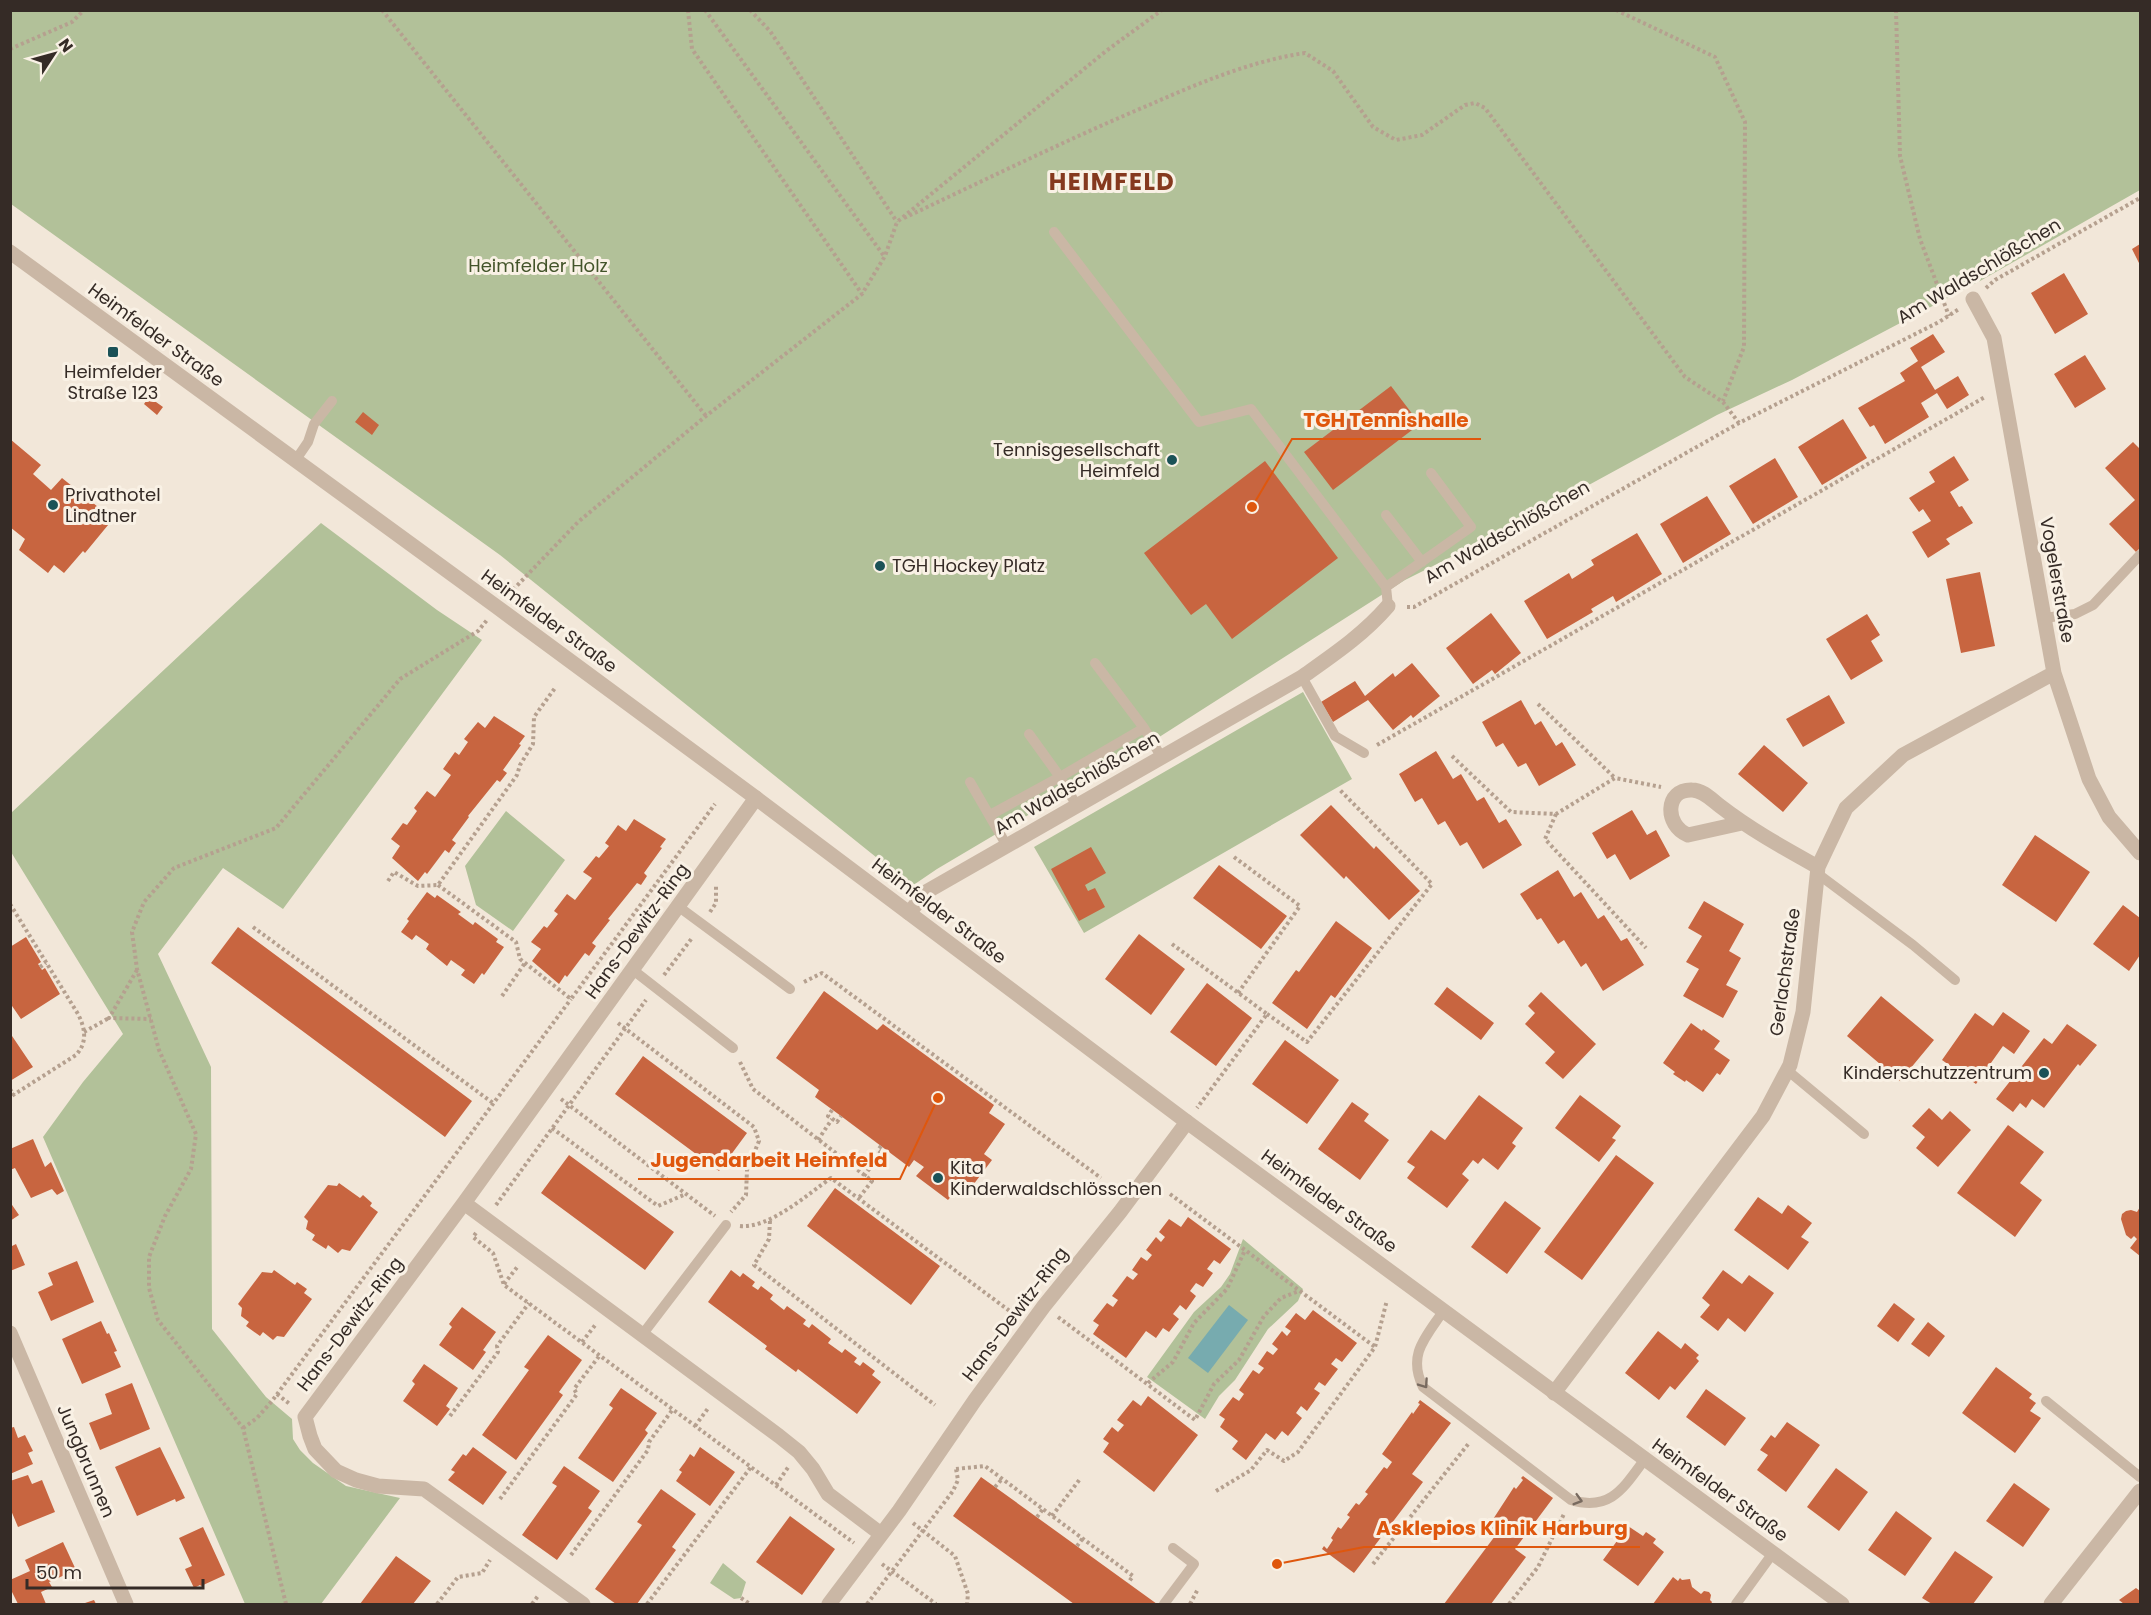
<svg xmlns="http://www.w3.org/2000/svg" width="2151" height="1615" viewBox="0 0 2151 1615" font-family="Poppins,sans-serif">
  <rect width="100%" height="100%" fill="#f2e7d9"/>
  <!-- green -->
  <path fill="#b2c199" d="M11,11H2140V190L1980,281L1792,380L1717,415L1521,522L1405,580L1153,741L937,869L912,886L500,555L11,204Z
    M321,523L437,610L482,640L283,909L223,868L158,954L211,1067L212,1329L266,1397L292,1419L293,1439L300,1450L313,1463L346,1486L400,1498L321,1604H245L43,1137L83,1082L123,1034L11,852V813Z
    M1303,692L1352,779L1084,933L1034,847Z
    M506,811L565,860L513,931L476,905L465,866Z
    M1243,1239L1303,1289L1298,1301L1268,1329L1235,1380L1219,1396L1205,1419L1147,1377L1194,1312L1221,1287L1230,1274Z
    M723,1563L746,1582L741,1598L734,1599L710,1583Z"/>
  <!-- water -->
  <path fill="#77abaf" d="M1229,1305L1248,1320L1208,1373L1188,1358Z"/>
  <!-- building -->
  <path fill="#c86540" d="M2140,244V265L2132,249Z
    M2064,273L2088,314L2055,334L2031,293Z
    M1933,334L1945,352L1921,367L1935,390L1958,376L1969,395L1947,409L1937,393L1921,403L1929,417L1885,444L1874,425L1870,427L1858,408L1905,381L1900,373L1918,361L1910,348Z
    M2085,355L2106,389L2075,408L2054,374Z
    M1391,386L1420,424L1333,490L1304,452Z
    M149,397L163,407L157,415L144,404Z
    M363,412L379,425L372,435L355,422Z
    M1843,419L1867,458L1822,485L1798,447Z
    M10,439L41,465L33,474L51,490L62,478L113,519L85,553L83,551L64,573L54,565L48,573L19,550L25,539L10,527Z
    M2133,442L2140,449V548L2136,552L2109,524L2135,500L2105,468Z
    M1954,456L1969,480L1950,492L1959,507L1962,506L1973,523L1946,539L1950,544L1928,558L1912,532L1931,521L1923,509L1919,512L1909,498L1935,482L1929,472Z
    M1775,458L1798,497L1753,524L1729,486Z
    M1265,461L1338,558L1232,639L1206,604L1191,615L1144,553Z
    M1707,496L1731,534L1683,563L1660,524Z
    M1637,533L1662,574L1616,602L1613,596L1591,609L1593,612L1547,639L1524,601L1569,573L1572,579L1594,565L1591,560Z
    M1980,572L1995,646L1961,653L1946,579Z
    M1491,613L1521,653L1495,674L1492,670L1473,684L1446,648Z
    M1867,614L1880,635L1871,641L1883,661L1851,680L1826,639Z
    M1412,663L1440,696L1413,718L1411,715L1393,730L1368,700L1333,722L1321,702L1355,681L1365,696L1393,673L1395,677Z
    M1829,695L1845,723L1803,747L1786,719Z
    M1521,700L1535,725L1541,721L1556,746L1562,742L1576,765L1539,786L1526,763L1518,767L1503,743L1496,747L1482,722Z
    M494,716L525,736L519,744L521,745L503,770L507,773L500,782L497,780L468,816L469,817L452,840L456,843L452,848L449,853L445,850L427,874L425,872L418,881L392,858L400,846L391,839L403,823L407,825L417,811L414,808L427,791L435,797L451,775L443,769L455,752L459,755L468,742L464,739L478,722L485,728Z
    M1764,745L1808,783L1783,812L1738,774Z
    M1436,751L1453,779L1461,774L1477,801L1484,797L1499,823L1506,819L1522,845L1483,869L1467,842L1460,846L1445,821L1438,825L1422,798L1415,802L1399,774Z
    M1331,805L1374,849L1376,846L1420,891L1389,920L1346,876L1344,879L1300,835Z
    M1632,810L1647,835L1656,830L1670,856L1630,880L1615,854L1607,859L1592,833Z
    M634,819L666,839L660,847L662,848L644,873L647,876L641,885L637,883L608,919L610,920L592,943L596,946L589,956L585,953L567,977L565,975L559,984L532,961L541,949L531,942L544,926L547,928L558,914L554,911L567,894L575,900L592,878L583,872L596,856L599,858L609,846L605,843L618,825L626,831Z
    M2035,835L2090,872L2056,922L2002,885Z
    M1091,847L1106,873L1085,885L1088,891L1095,888L1105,907L1079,921L1051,869Z
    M1219,865L1287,916L1261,949L1193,898Z
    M1558,870L1574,897L1581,892L1598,919L1604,915L1621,941L1627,938L1644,965L1603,991L1586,963L1581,967L1564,940L1558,944L1541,918L1537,920L1520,894Z
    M427,892L435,898L437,895L461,912L458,914L473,925L475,922L498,939L496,942L504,947L484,975L482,973L474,984L461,975L465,970L451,960L447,966L426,949L429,944L416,935L412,940L401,932L409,921L407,919Z
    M1704,901L1744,924L1729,951L1741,958L1726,985L1738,991L1723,1018L1683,996L1699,969L1686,962L1702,936L1688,928Z
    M2123,905L2140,918V955L2129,971L2093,944Z
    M1336,921L1372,948L1335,998L1331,995L1307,1029L1272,1003L1296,970L1299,972Z
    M238,927L472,1101L445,1137L211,963Z
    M1139,934L1185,969L1151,1015L1105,979Z
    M26,937L41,962L38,964L42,970L45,968L60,994L21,1019L10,1003V947Z
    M1207,983L1252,1018L1216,1066L1170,1032Z
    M1447,987L1494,1023L1481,1040L1434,1004Z
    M824,991L877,1030L883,1024L994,1105L989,1113L1005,1124L984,1154L992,1160L967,1193L959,1187L948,1200L916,1176L924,1167L914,1160L909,1167L841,1116L815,1097L819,1090L776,1058Z
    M1541,992L1596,1044L1563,1079L1545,1063L1555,1052L1525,1024L1535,1013L1528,1006Z
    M1881,996L1934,1040L1900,1081L1847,1036Z
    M2003,1012L2030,1031L2014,1054L2003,1046L1976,1084L1942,1060L1975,1013L1993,1026Z
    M1691,1023L1702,1031L1703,1029L1720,1041L1714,1049L1730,1060L1720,1075L1717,1073L1703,1092L1686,1080L1685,1082L1673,1074L1675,1072L1663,1063Z
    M2067,1024L2097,1045L2080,1066L2078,1064L2044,1108L2032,1099L2026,1108L2020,1103L2013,1112L1996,1099L2044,1038L2052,1044Z
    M10,1033L33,1067L10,1081Z
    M1285,1040L1339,1080L1307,1124L1252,1084Z
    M643,1056L747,1133L719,1171L615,1094Z
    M1479,1095L1523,1128L1512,1143L1516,1146L1498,1170L1483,1158L1478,1164L1473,1160L1462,1174L1469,1180L1447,1208L1407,1178L1415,1167L1407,1162L1431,1130L1445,1140Z
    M1580,1095L1621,1126L1612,1138L1616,1140L1599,1162L1555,1128Z
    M1352,1102L1369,1114L1364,1121L1389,1140L1360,1180L1318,1149Z
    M1929,1108L1942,1120L1950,1111L1971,1130L1938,1167L1916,1148L1925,1137L1912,1126Z
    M2008,1125L2044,1152L2020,1183L2042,1200L2015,1237L1957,1193Z
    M33,1139L45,1167L51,1162L64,1191L57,1195L52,1189L31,1198L15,1168L10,1170V1149Z
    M569,1155L674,1232L645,1270L541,1193Z
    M1616,1155L1654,1183L1582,1280L1544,1252Z
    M339,1183L360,1198L363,1195L372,1203L370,1206L378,1212L350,1251L342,1249L338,1253L328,1245L326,1249L312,1240L315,1235L306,1229L308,1221L304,1217L328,1185L337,1186Z
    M835,1188L940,1266L911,1305L807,1226Z
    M1758,1197L1782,1214L1788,1205L1812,1223L1801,1237L1809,1242L1788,1270L1734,1230Z
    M1505,1201L1541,1228L1507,1274L1471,1247Z
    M10,1202L19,1215L10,1221Z
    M2140,1207V1256L2130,1248L2137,1239L2134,1236L2131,1239L2126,1235L2121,1219L2122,1214L2126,1211L2131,1210L2137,1212Z
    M1188,1217L1231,1249L1220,1264L1214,1260L1207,1269L1213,1273L1203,1287L1196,1283L1190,1291L1196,1296L1186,1310L1180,1305L1173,1314L1179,1319L1169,1332L1163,1328L1156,1338L1146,1331L1126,1358L1093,1334L1099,1325L1093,1321L1107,1303L1113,1307L1118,1300L1112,1296L1127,1276L1133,1280L1138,1274L1132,1270L1141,1257L1147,1261L1152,1255L1146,1250L1156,1237L1161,1242L1165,1237L1159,1232L1169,1219L1181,1227Z
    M16,1244L25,1265L10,1271V1247Z
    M77,1261L94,1302L51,1321L38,1292L53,1285L48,1273Z
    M274,1270L295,1285L297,1282L307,1289L304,1293L312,1299L284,1337L277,1336L273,1340L263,1332L260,1336L246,1326L249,1322L241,1316L242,1308L238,1304L262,1272L272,1273Z
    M731,1270L740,1277L743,1273L755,1282L752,1286L758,1290L761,1286L773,1295L770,1299L784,1310L787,1306L806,1320L803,1324L809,1328L812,1324L831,1339L828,1343L842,1353L845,1349L857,1358L854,1362L860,1366L863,1362L875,1371L872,1375L881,1382L857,1414L798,1369L796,1372L765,1349L767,1346L708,1302Z
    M1723,1270L1742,1284L1749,1275L1774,1293L1745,1332L1728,1318L1718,1331L1700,1317L1710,1305L1702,1298Z
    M1894,1303L1915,1319L1898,1342L1877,1326Z
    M462,1307L496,1332L483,1350L486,1352L473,1370L439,1345L452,1327L449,1324Z
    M1313,1310L1357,1343L1342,1362L1336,1358L1331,1364L1338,1369L1325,1386L1319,1382L1314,1389L1320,1393L1307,1411L1301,1406L1296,1413L1302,1418L1288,1436L1282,1431L1275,1440L1266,1433L1246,1460L1232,1449L1238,1441L1220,1427L1225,1419L1219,1415L1233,1397L1239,1401L1244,1394L1239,1390L1253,1370L1259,1374L1264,1368L1258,1364L1267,1351L1273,1355L1278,1349L1272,1344L1282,1331L1287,1336L1291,1331L1285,1327L1296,1313L1305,1320Z
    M101,1321L107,1334L109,1333L117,1351L114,1352L121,1367L82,1384L62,1339Z
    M1928,1322L1945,1336L1929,1357L1911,1344Z
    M1658,1331L1681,1349L1685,1343L1699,1355L1696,1358L1699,1361L1675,1390L1670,1386L1659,1400L1625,1373Z
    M548,1335L582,1360L559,1392L563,1395L516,1460L482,1435L529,1370L524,1367Z
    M424,1364L458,1388L446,1406L450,1409L437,1426L403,1401L415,1384L412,1381Z
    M1996,1367L2032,1394L2029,1398L2036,1403L2030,1411L2041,1418L2015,1453L1962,1413Z
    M132,1383L150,1429L100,1450L89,1423L112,1414L105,1394Z
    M621,1388L657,1413L645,1430L648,1433L613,1482L578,1458L613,1408L609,1405Z
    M1706,1389L1746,1418L1725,1446L1686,1417Z
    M1148,1396L1198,1435L1154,1492L1103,1452L1109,1443L1103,1439L1112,1427L1118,1432L1124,1425L1117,1420L1133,1400L1141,1406Z
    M1420,1400L1451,1423L1412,1474L1423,1482L1354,1573L1322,1549L1324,1546L1327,1549L1333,1540L1331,1538L1338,1527L1341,1529L1350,1517L1347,1515L1356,1503L1359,1505L1368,1494L1365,1492L1384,1467L1387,1469L1392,1462L1382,1454L1412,1412L1413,1414L1420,1404L1418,1403Z
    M1787,1422L1820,1445L1786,1492L1757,1470L1768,1455L1760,1450L1771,1435L1775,1438Z
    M14,1427L18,1438L25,1435L33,1451L28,1453L33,1464L10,1474V1428Z
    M160,1447L185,1498L176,1502L175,1499L137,1516L115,1467Z
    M473,1447L507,1472L483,1505L448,1480L455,1472L451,1470L463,1454L466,1456Z
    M700,1447L735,1472L710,1506L676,1481L682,1472L679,1470L685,1462L690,1454L694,1457Z
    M564,1466L600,1491L588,1508L592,1511L557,1560L522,1535L557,1486L552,1483Z
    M1836,1468L1868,1492L1839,1531L1807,1507Z
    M28,1475L32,1484L42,1480L55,1512L18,1527L10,1508V1481Z
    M1523,1476L1553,1498L1515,1549L1526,1557L1491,1604H1444L1495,1536L1486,1530L1514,1487L1516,1489L1523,1480L1521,1478Z
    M981,1477L995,1487L1157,1604H1074L953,1516Z
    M2014,1483L2050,1509L2023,1547L1986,1521Z
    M661,1489L696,1514L672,1547L676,1550L637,1604H616L595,1589L642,1525L637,1522Z
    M1896,1511L1932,1538L1905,1576L1868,1550Z
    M790,1516L835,1549L802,1595L756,1562Z
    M1628,1526L1643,1536L1646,1532L1656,1539L1653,1543L1664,1552L1638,1586L1603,1560Z
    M203,1527L225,1575L201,1586L200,1585L194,1588L185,1569L192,1566L179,1538Z
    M63,1542L76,1570L49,1582L52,1587L41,1592L46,1604H18L10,1588V1580L30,1571L25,1560Z
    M1955,1551L1993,1577L1973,1604H1932L1922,1598Z
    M396,1556L431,1581L413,1604H360Z
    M1673,1577L1678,1581L1680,1578L1682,1580L1690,1579L1692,1587L1701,1594L1704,1591L1709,1592L1711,1595L1710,1600L1712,1602L1711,1604H1653Z
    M2136,1588L2140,1591V1604H2124L2119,1600Z
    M94,1600L96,1604H82Z"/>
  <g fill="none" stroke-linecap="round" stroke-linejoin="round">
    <!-- path -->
    <path stroke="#b5a08f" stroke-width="4" stroke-dasharray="3 3" stroke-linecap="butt" d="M382,10L706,416
      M688,10L692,49L862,294
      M705,10L884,256
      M750,10L770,31L897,222
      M1616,10L1715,57L1745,122L1744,347L1723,401
      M1896,10L1900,156L1920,239L1949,316
      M10,49L72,22L84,10
      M904,218C985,180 1066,140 1149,105C1199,83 1251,61 1305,53L1333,71L1373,127L1396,140L1422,135L1465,105L1475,103L1485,108L1685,377L1723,402L1739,423
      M1986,288L1995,280L2140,198
      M509,594L578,522L706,416L862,294L885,256L897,222L1106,51L1162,10
      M1407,607H1414L1739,423L1939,322L1959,309
      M1538,704L1615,778
      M1377,745L1985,397
      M1452,756L1511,812L1556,814L1615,778L1661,787
      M1556,814L1545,839L1646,948
      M1234,857L1300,906L1238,993
      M388,881L394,872L418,886L438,885L517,775L520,765L533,744L534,717L555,688
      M438,885L516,942L520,959L571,999L715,804
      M10,904L78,1014C85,1028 88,1042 76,1055L10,1097
      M710,912L716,903V885
      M253,927L493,1103
      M1172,944L1267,1014L1197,1108
      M40,967L46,963
      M137,970L109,1018L151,1019
      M664,975L692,938
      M804,982L822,973L1101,1178
      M502,996L525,963
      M1267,1014L1307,1042L1432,884L1339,789
      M618,1023L754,1127L759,1141L747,1170L746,1195L731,1212
      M84,1032L109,1018
      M740,1062L753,1089L872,1181L858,1199
      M10,1089L14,1095
      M561,1099L715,1216
      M832,1110L828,1116L837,1122L841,1116
      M552,1128L658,1206L686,1194
      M818,1140L832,1119
      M881,1146L878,1150L884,1155L887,1151
      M864,1176L881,1153
      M1170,1194L1375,1347
      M496,1205L646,1000
      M770,1221L769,1239L754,1265L935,1405
      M740,1226C769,1229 808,1194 831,1178L1015,1315
      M476,1233L473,1237L493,1253L504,1285L854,1543
      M504,1284L518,1266
      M1058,1317L1195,1420L1214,1384L1239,1360L1264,1316L1281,1298L1299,1291
      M582,1342L596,1324
      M1148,1383L1173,1362L1194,1323L1227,1289L1245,1250
      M277,1394L291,1405
      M450,1416L498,1352L497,1346L529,1303
      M695,1426L709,1407
      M243,1428L257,1418L272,1401L571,999
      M956,1469L985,1466L1133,1576L1128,1583
      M776,1485L789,1466
      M995,1487L1002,1479
      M1216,1491L1251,1470L1267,1450L1284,1461L1298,1452L1375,1347L1387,1300
      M500,1499L577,1394L574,1389L600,1355
      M1052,1516L1080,1479
      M1037,1517L1043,1509
      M913,1523L955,1556L968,1594L967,1604
      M1077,1546L1083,1538
      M571,1555L648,1450L649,1442L673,1409
      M882,1564L936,1604
      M1373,1564L1469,1443
      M741,1598L750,1604
      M286,1604L243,1428L158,1320L149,1288V1257L165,1216L191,1169L196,1134L159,1050L137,969L132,932L144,902L174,868L276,828L400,679L478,631L487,620
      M437,1604L458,1577L482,1573L490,1560
      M532,1604L538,1596
      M647,1604L751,1467
      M867,1604L953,1491L958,1480L956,1469
      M1190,1604L1198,1589
      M1509,1604L1538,1567L1564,1514"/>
    <!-- service -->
    <path stroke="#cab7a5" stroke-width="10" d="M1054,232L1199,422L1251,409L1386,587L1388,606
      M295,461L308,442L314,424L332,401
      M1386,515L1422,562
      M1386,587L1471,527L1431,473
      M2044,618L2075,614L2093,605L2140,555
      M1095,663L1144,728
      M1302,677L1335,736L1364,753
      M1029,734L1060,777L1144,728L1162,758
      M970,782L1007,846
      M990,815L1060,777L1077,806
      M1818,874L1913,945L1955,980
      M679,907L790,989
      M633,970L733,1048
      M1787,1070L1864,1134
      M1444,1310C1426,1337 1407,1354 1423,1387L1571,1500C1611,1512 1624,1487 1645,1459
      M642,1335L726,1225
      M2046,1401L2140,1477
      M1164,1604L1194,1564L1173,1548
      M1736,1604L1773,1553"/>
    <!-- minor -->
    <path stroke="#cab7a5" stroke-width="15" d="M1973,299L1994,338L2054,673L2089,779L2109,817L2140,853
      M1742,823L1688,835C1664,825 1665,789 1692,790C1703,790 1712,800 1720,806C1751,830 1784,848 1818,867
      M909,913L926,892L1302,677C1333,655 1363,635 1388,606
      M464,1203L779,1436L799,1452L813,1469L828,1494L881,1534
      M10,1333L126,1604
      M1554,1393L1763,1116L1790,1065L1803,1012L1818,867L1846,808L1903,755L2054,673
      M583,1604L424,1489L378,1486L356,1480L336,1471L315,1449L310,1436L305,1417L464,1203L756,798
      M829,1604L899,1511L975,1400L1044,1306L1120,1212L1187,1122
      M2051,1604L2140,1491"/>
    <!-- tertiary -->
    <path stroke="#cab7a5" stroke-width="15" d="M10,252L497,607L756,798L1187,1122L1842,1604"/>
  </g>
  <!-- one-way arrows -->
  <defs><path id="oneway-chevron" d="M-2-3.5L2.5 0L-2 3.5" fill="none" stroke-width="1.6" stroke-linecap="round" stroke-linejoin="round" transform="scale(1.5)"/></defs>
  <g stroke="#786a5f">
    <use href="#oneway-chevron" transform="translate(1424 1384) rotate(55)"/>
    <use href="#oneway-chevron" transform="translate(1578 1500) rotate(16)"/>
  </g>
  <!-- markers -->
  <g fill="#1b5257" stroke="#f9f1e5" stroke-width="2">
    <rect x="107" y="346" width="12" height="12" rx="3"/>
    <circle cx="1172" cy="460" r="6"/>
    <circle cx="53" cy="505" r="6"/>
    <circle cx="880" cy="566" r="6"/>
    <circle cx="2044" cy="1073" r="6"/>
    <circle cx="938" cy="1178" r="6"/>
  </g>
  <g text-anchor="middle" stroke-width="6" stroke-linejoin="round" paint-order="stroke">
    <!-- park labels -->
    <g font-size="18" fill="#43542a" stroke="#f9f1e5">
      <text x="538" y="272">Heimfelder Holz</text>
    </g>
    <!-- street labels -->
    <g font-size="18" fill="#352b26" stroke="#f9f1e5">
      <text transform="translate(1979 271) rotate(-31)" y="6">Am Waldschlößchen</text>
      <text transform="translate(156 335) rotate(36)" y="6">Heimfelder Straße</text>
      <text transform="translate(1507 532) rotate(-30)" y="6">Am Waldschlößchen</text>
      <text transform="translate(2057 580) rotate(80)" y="6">Vogelerstraße</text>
      <text transform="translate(549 621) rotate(36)" y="6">Heimfelder Straße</text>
      <text transform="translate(1077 783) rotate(-30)" y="6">Am Waldschlößchen</text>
      <text transform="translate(939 911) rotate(37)" y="6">Heimfelder Straße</text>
      <text transform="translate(637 931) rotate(-54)" y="6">Hans-Dewitz-Ring</text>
      <text transform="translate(1785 972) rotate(-82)" y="6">Gerlachstraße</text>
      <text transform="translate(1329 1201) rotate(36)" y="6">Heimfelder Straße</text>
      <text transform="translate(1015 1314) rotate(-53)" y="6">Hans-Dewitz-Ring</text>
      <text transform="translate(350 1324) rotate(-53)" y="6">Hans-Dewitz-Ring</text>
      <text transform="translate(86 1461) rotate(67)" y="6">Jungbrunnen</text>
      <text transform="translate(1720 1490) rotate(36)" y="6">Heimfelder Straße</text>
    </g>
    <!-- poi labels -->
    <g font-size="18" fill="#352b26" stroke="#f9f1e5" text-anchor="start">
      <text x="113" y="378" text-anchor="middle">Heimfelder<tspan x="113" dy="21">Straße 123</tspan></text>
      <text x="1160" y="456" text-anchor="end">Tennisgesellschaft<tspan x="1160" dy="21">Heimfeld</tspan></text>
      <text x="65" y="501">Privathotel<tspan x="65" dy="21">Lindtner</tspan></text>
      <text x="892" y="572">TGH Hockey Platz</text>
      <text x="2032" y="1079" text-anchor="end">Kinderschutzzentrum</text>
      <text x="950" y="1174">Kita<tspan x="950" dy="21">Kinderwaldschlösschen</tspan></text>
    </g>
    <!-- district labels -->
    <g font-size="24" font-weight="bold" letter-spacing="1.5" fill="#85391e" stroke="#f9f1e5">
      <text x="1112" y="190">HEIMFELD</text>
    </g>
  </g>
  <!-- callouts -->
  <path fill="none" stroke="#df570d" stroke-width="2" d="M1252 507L1292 439H1481M938 1098L900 1179H638M1277 1564L1364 1547H1640"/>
  <g fill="#df570d" stroke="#f9f1e5" stroke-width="2">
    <circle cx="1252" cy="507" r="6"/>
    <circle cx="938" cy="1098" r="6"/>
    <circle cx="1277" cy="1564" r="6"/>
  </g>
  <g font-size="20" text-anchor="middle" font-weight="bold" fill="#df570d" stroke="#f9f1e5" stroke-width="6" stroke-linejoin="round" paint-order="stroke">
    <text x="1386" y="427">TGH Tennishalle</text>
    <text x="769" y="1167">Jugendarbeit Heimfeld</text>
    <text x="1502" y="1535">Asklepios Klinik Harburg</text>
  </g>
  <!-- border -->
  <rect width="2151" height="1615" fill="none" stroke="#352b26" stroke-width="24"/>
  <!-- north arrow -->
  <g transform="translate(54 54) rotate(54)" stroke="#f9f1e5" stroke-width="4.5" paint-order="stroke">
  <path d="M0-4.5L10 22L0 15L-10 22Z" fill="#352b26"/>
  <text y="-9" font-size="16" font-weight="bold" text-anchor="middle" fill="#352b26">N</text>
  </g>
  <!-- scale -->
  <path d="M27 1579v9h176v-9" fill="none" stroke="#352b26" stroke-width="3"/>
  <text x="36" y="1579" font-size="18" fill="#352b26" stroke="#f9f1e5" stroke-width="4.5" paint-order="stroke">50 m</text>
</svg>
